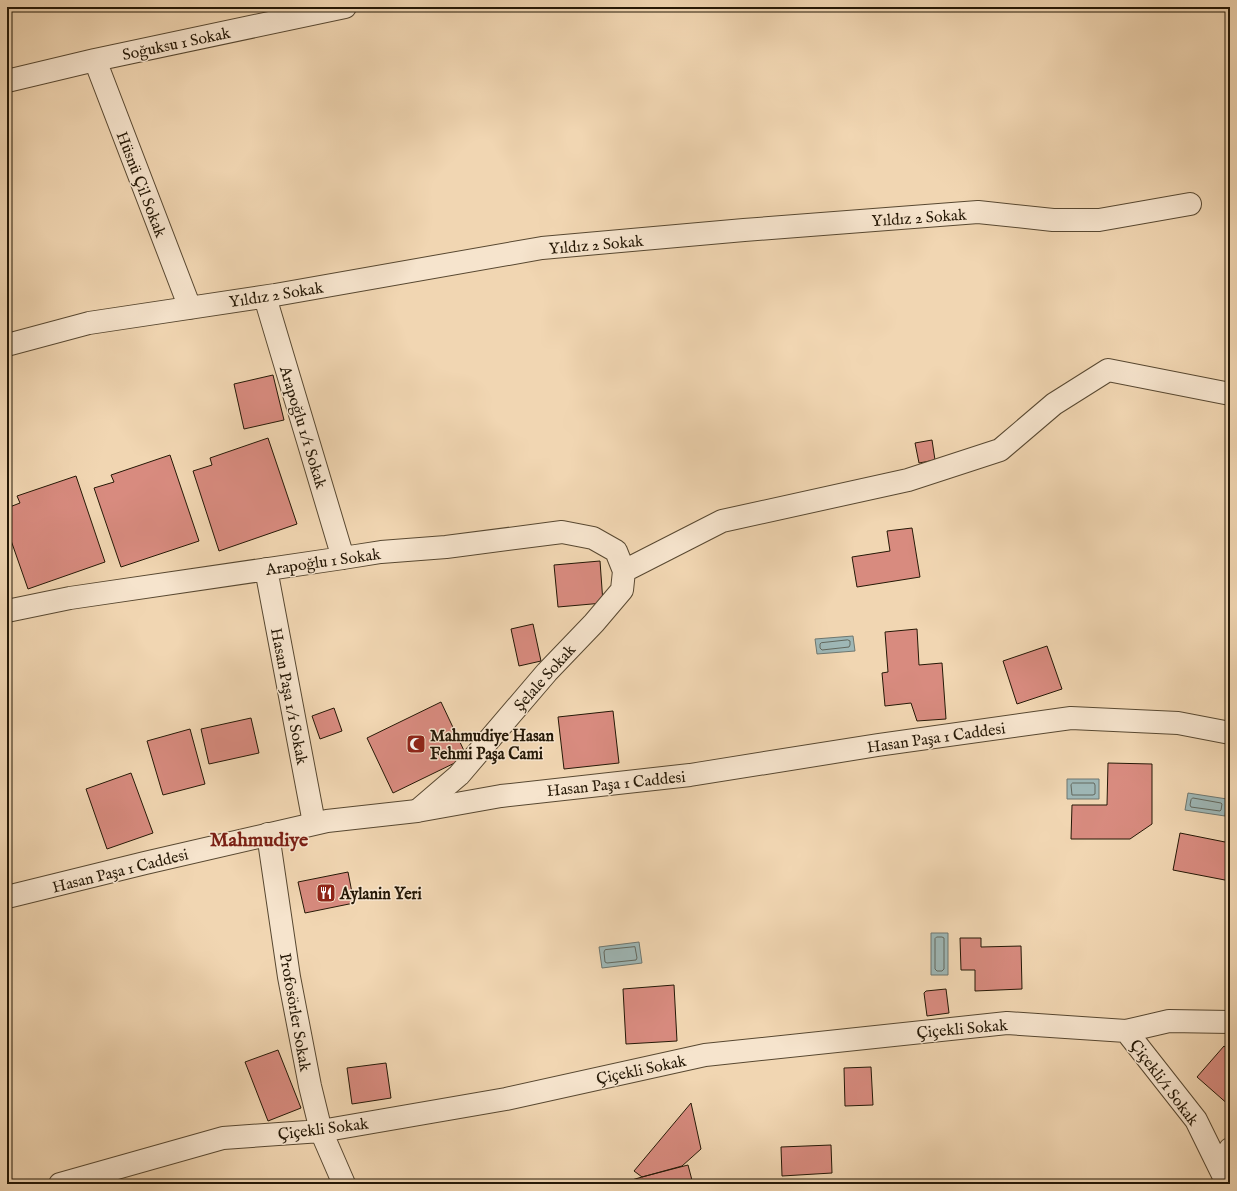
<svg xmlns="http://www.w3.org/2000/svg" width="1237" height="1191" viewBox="0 0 1237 1191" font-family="'IM FELL English',serif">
  <rect width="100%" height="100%" fill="#f1d6b2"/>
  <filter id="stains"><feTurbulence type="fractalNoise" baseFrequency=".005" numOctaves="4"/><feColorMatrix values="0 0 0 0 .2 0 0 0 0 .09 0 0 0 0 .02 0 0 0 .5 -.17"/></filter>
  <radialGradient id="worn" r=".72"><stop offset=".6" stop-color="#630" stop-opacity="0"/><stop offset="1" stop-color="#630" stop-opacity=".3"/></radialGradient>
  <!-- water -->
  <path fill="#9eb7b6" stroke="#6e7770" d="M853,636L855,651L817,654L815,639Z
    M1067,779H1099V799H1067Z
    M1188,793L1227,799L1225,816L1185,810Z
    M931,933H948V975H931Z
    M639,942L642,963L602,968L599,947Z"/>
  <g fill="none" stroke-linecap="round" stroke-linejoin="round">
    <!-- shore -->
    <path stroke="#62685e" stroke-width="1" d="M848,640L850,641V645L849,647L822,650L820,648V644L821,643Z
      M1073,783H1094L1095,785V794L1093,795H1072L1071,785Z
      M1193,798L1221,803L1222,804L1221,810L1220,811L1191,807L1190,805L1191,800Z
      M937,937H942L944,938V969L942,971H937L935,969V939Z
      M635,947L637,958L636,960L607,963L605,962L604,952L605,950Z"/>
  </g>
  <!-- building -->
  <path fill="#d88b7f" stroke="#251806" d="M273,375L284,420L244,429L234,384Z
    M268,438L297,524L219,551L193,471L212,465L210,458Z
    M932,440L935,460L919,463L915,443Z
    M170,455L199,541L121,567L94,488L114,482L111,475Z
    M76,476L105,562L28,589L7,529V508L20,503L17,496Z
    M912,528L920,577L857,587L852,557L890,551L887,531Z
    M600,561L603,603L558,607L554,565Z
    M533,624L541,661L519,666L511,629Z
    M917,629L919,665L942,663L946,719L917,721L911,703L885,706L882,673L888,672L885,632Z
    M1047,646L1062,689L1017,704L1003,661Z
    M441,702L467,757L393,793L367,738Z
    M334,708L342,731L320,739L312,716Z
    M613,711L619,763L564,769L558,717Z
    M251,718L259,753L209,764L201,729Z
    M190,729L205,784L163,795L147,741Z
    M1108,763L1152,764V824L1130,839H1071L1072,805H1107Z
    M131,773L153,833L107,849L86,789Z
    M1180,833L1230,843V881L1173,870Z
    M348,872L354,903L305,913L298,882Z
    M960,938H981V947L1021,946L1022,989L975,991V970H961Z
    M674,985L677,1041L626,1044L623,989Z
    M946,989L949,1013L927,1016L924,993L926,991Z
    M1224,1046L1230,1051V1106L1197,1077Z
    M278,1050L301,1108L268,1121L245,1062Z
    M386,1063L391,1098L352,1104L347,1068Z
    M871,1067L873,1105L845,1106L844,1068Z
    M691,1103L701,1149L682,1166L642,1177L634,1171Z
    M831,1145L832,1173L782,1176L781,1147Z
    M688,1165L693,1184H618L642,1177Z"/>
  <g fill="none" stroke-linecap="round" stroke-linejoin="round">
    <!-- minor casing -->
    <g stroke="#584831" stroke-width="24">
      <path id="minor" d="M95,60L190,308
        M7,81L95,60L345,7
        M265,297L343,558
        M7,345L89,323L275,295L542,248L744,230L978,212L1053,220H1099L1190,204
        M266,569L314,823
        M624,571L722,521L908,480L1000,450L1054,404L1108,370L1230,394
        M7,611L70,598L343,558L381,552L446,547L562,532L593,538L616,551L624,571L622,590L594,623L547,672L459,775L417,811
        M268,834L289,977L310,1086L321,1131L344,1184
        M1126,1031L1196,1120L1224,1177L1230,1180
        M60,1184L223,1138L321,1131L506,1099L705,1055L1007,1023L1126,1031L1169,1021L1230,1022"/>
    </g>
    <!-- tertiary casing -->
    <g stroke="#584831" stroke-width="24">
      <path id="tertiary" d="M7,897L145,863L327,821L417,811L501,796L690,775L878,745L1071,718L1178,723L1230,733
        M1227,1184L1224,1177L1230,1149"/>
    </g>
    <!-- minor -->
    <use href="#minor" stroke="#f6e4cd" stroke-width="22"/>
    <!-- tertiary -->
    <use href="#tertiary" stroke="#f6e4cd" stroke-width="22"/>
  </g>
  <!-- icons -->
  <defs>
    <g id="mosque-square" transform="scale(1)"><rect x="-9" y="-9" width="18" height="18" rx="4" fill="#8f2418" stroke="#f6e4cd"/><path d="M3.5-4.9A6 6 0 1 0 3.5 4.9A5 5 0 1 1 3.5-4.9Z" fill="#fff"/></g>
    <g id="restaurant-square" transform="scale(1)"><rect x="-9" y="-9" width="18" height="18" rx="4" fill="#8f2418" stroke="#f6e4cd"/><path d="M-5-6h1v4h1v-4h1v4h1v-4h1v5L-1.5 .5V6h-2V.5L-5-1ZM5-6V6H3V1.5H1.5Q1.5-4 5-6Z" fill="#fff"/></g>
  </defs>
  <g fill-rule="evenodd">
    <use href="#mosque-square" x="416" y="744"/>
    <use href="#restaurant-square" x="326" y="893"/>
  </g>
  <g text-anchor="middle" stroke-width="3" stroke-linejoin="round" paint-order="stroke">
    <!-- street labels -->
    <g font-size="16" fill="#251806" stroke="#f6e4cd">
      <text transform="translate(176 43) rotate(-12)" y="6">Soğuksu 1 Sokak</text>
      <text transform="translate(142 184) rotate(69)" y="6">Hüsnü Çil Sokak</text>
      <text transform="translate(919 217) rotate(-4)" y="6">Yıldız 2 Sokak</text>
      <text transform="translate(596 244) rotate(-5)" y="6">Yıldız 2 Sokak</text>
      <text transform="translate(276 294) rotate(-9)" y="6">Yıldız 2 Sokak</text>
      <text transform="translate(304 427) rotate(73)" y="6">Arapoğlu 1/1 Sokak</text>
      <text transform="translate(323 561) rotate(-8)" y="6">Arapoğlu 1 Sokak</text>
      <text transform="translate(544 677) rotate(-48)" y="6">Şelale Sokak</text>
      <text transform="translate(290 696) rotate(79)" y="6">Hasan Paşa 1/1 Sokak</text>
      <text transform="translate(936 737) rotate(-8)" y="6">Hasan Paşa 1 Caddesi</text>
      <text transform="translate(616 783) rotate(-6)" y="6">Hasan Paşa 1 Caddesi</text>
      <text transform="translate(120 870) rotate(-14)" y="6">Hasan Paşa 1 Caddesi</text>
      <text transform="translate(296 1012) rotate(80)" y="6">Profosörler Sokak</text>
      <text transform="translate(962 1028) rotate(-5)" y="6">Çiçekli Sokak</text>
      <text transform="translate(641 1069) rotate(-12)" y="6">Çiçekli Sokak</text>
      <text transform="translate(1165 1082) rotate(53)" y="6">Çiçekli/1 Sokak</text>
      <text transform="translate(323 1128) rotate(-7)" y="6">Çiçekli Sokak</text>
    </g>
    <!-- poi labels -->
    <g font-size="16" font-weight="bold" fill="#251806" stroke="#f6e4cd" text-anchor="start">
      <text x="430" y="741">Mahmudiye Hasan<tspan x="430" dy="18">Fehmi Paşa Cami</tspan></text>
      <text x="340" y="899">Aylanin Yeri</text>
    </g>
    <!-- district labels -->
    <g font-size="20" font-weight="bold" fill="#7a1f14" stroke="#f6e4cd">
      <text x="259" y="846">Mahmudiye</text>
    </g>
  </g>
  <!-- margin -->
  <rect width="1237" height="1191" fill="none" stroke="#f1d6b2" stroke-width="24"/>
  <rect x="8" y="8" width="1221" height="1175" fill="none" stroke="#251806" stroke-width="2"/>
  <rect x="12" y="12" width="1213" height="1167" fill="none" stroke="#251806"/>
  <rect width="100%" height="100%" filter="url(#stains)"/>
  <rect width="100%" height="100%" fill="url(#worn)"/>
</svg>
